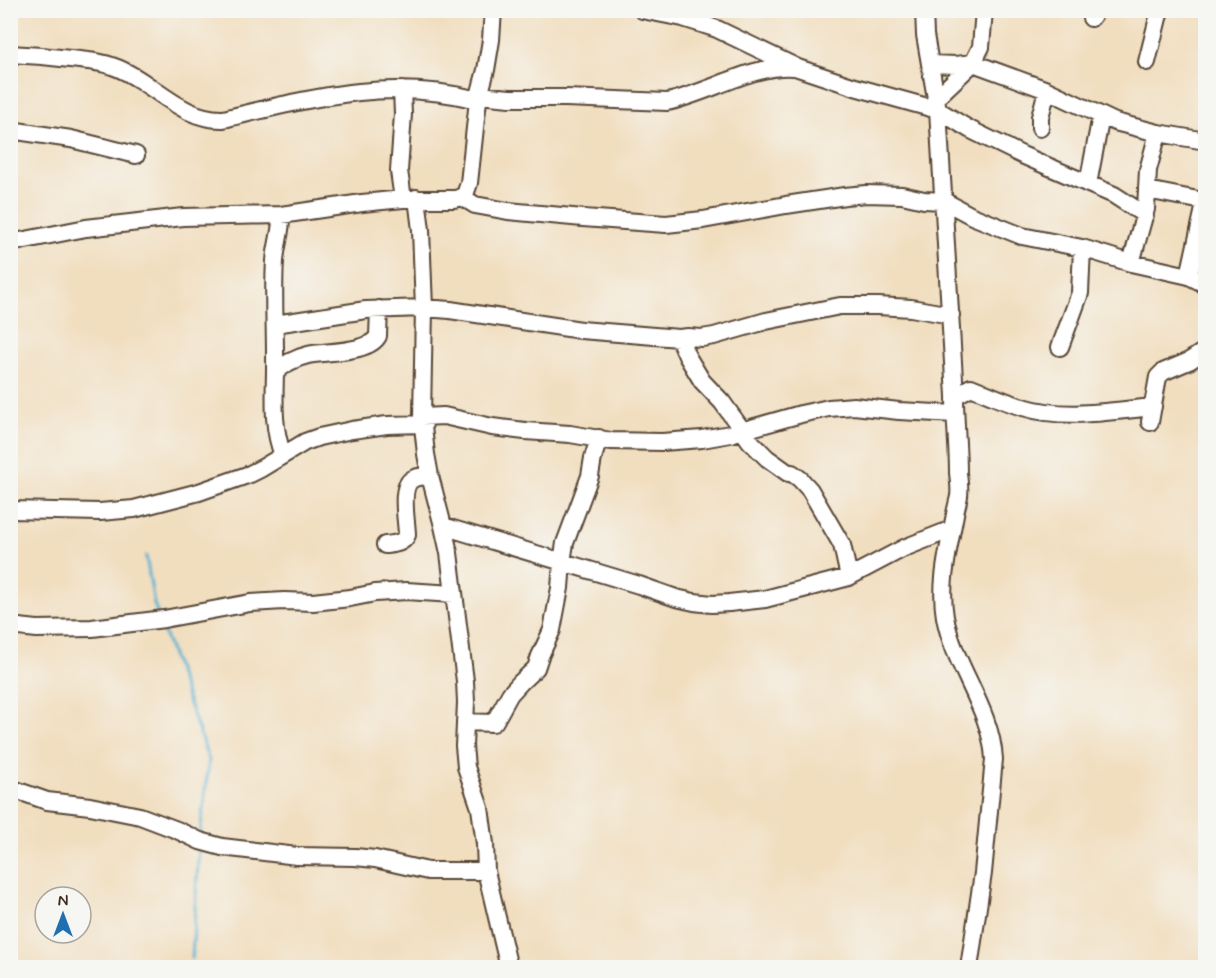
<svg xmlns="http://www.w3.org/2000/svg" width="1216" height="978" viewBox="0 0 1216 978" font-family="Mynerve,sans-serif">
  <rect width="100%" height="100%" fill="#f6f6f2"/>
  <filter id="ink" filterUnits="userSpaceOnUse"><feTurbulence type="fractalNoise" baseFrequency=".0167" numOctaves="2"/><feDisplacementMap in="SourceGraphic" scale="12" xChannelSelector="R" yChannelSelector="G"/><feConvolveMatrix kernelMatrix="1 2 1 2 8 2 1 2 1" color-interpolation-filters="sRGB"/></filter>
  <filter id="wash" filterUnits="userSpaceOnUse"><feTurbulence type="fractalNoise" baseFrequency=".008" numOctaves="4" result="noise"/><feDisplacementMap in="SourceGraphic" scale="24" xChannelSelector="R" yChannelSelector="G"/><feGaussianBlur stdDeviation="1.35" result="paint"/><feColorMatrix in="noise" values="0 0 0 0 0 0 0 0 0 0 0 0 0 0 0 0 0 1.4 0 .05"/><feComposite in="paint" operator="in"/></filter>
  <g filter="url(#wash)">
    <rect width="100%" height="100%" fill="#f1debf"/>
    <g fill="none" stroke-linecap="round" stroke-linejoin="round">
      <!-- stream -->
      <path stroke="#53b1d1" stroke-width="3" d="M146,556L154,604L158,615
        M161,624L209,760L200,834
        M192,958L199,846"/>
    </g>
  </g>
  <g filter="url(#ink)">
    <g fill="none" stroke-linecap="round" stroke-linejoin="round">
      <!-- minor casing -->
      <g stroke="#564536" stroke-width="20">
        <path id="minor" d="M642,10L683,18L702,24L717,29L798,68L855,87L938,110L969,129L1022,155L1114,195L1145,215
          M924,10L925,35L938,110L955,396C955,422 958,447 958,473C959,481 960,489 959,496C958,502 956,508 955,514C949,548 939,582 945,617C954,667 991,708 994,759L983,873L969,968
          M1091,18L1097,10
          M10,54C34,55 57,57 80,60C90,61 102,62 112,66C151,79 179,120 223,119C313,98 386,77 478,100
          M1147,62L1160,10
          M930,64L956,65L973,63L1047,90L1115,122L1158,133L1206,141
          M402,90L403,114L399,171L403,199
          M479,95L510,98H566L667,102C706,94 754,64 793,67
          M935,99L973,63L981,47L984,10
          M1040,128V117L1047,90
          M10,130L71,139L136,155
          M1088,184L1101,116
          M1147,190L1203,201L1205,204L1189,276
          M462,197L475,205L508,211L583,218L666,224L703,220L786,205L845,196L866,194L902,195L924,200L944,201L972,216L1022,236L1082,248L1131,263L1189,276L1201,282L1206,286
          M416,198L418,206L421,230L424,308L422,417L426,454L430,476L443,526L449,553L465,681L466,702L464,746L466,767L480,808L485,844L486,871L509,968
          M281,215C282,230 276,245 275,261C273,291 275,323 275,354C276,387 270,423 283,455
          M10,243L86,228L183,217L281,215L362,203L403,199H454L459,198L465,195L469,183L478,100L486,70L491,40L493,10
          M1131,263L1146,209L1148,170L1158,133
          M275,324L366,310L424,308L450,310L581,330L679,338L688,337L702,338L714,336L766,321L840,306H878L911,308L951,315
          M679,338L687,356L702,381L722,402L750,441L767,458L788,473H792L800,479L810,490L842,545L849,577
          M1060,347L1072,315L1080,293L1082,248
          M275,373C284,364 295,358 308,355C326,351 369,353 378,336L379,309
          M955,396L971,387C988,394 1005,402 1023,407C1065,420 1110,411 1153,407
          M422,417L444,416L492,427L525,431L570,434L611,441L662,442L702,439L730,434L801,414L829,408L854,406L899,411L955,414
          M1150,422L1158,377L1163,372L1189,361L1206,350
          M10,510L100,512L134,509L199,492L250,474L262,468L305,442L319,437L352,430L387,425L424,424
          M443,526L639,585L676,598L694,602L712,604L729,603L765,599L849,577L904,548L952,529
          M385,545C393,544 403,544 407,535C407,521 398,483 415,478C419,476 425,477 430,476
          M10,626L37,629L92,628L164,619L250,603L284,601L313,602L350,598L375,593L406,591L454,594
          M465,722L493,723L495,721L510,694L521,682L536,668L540,656L552,630L560,588L562,562L565,543L590,476L593,458L599,438
          M10,788L47,801L90,806L140,816L177,830L200,841L222,847L297,856L355,857L375,859L428,871H486"/>
      </g>
      <!-- minor -->
      <use href="#minor" stroke="#fff" stroke-width="16"/>
    </g>
  </g>
  <!-- margin -->
  <rect width="1216" height="978" fill="none" stroke="#f6f6f2" stroke-width="36"/>
  <!-- north arrow -->
  <g transform="translate(63 915)"><circle r="28" fill="#f6f6f2" stroke="#aba49d" stroke-width="1.5"/>
  <path d="M0-4.5L10 22L0 15L-10 22Z" fill="#1f6fb2"/>
  <text y="-9" font-size="16" font-weight="bold" text-anchor="middle" fill="#3b2a1e">N</text>
  </g>
</svg>
